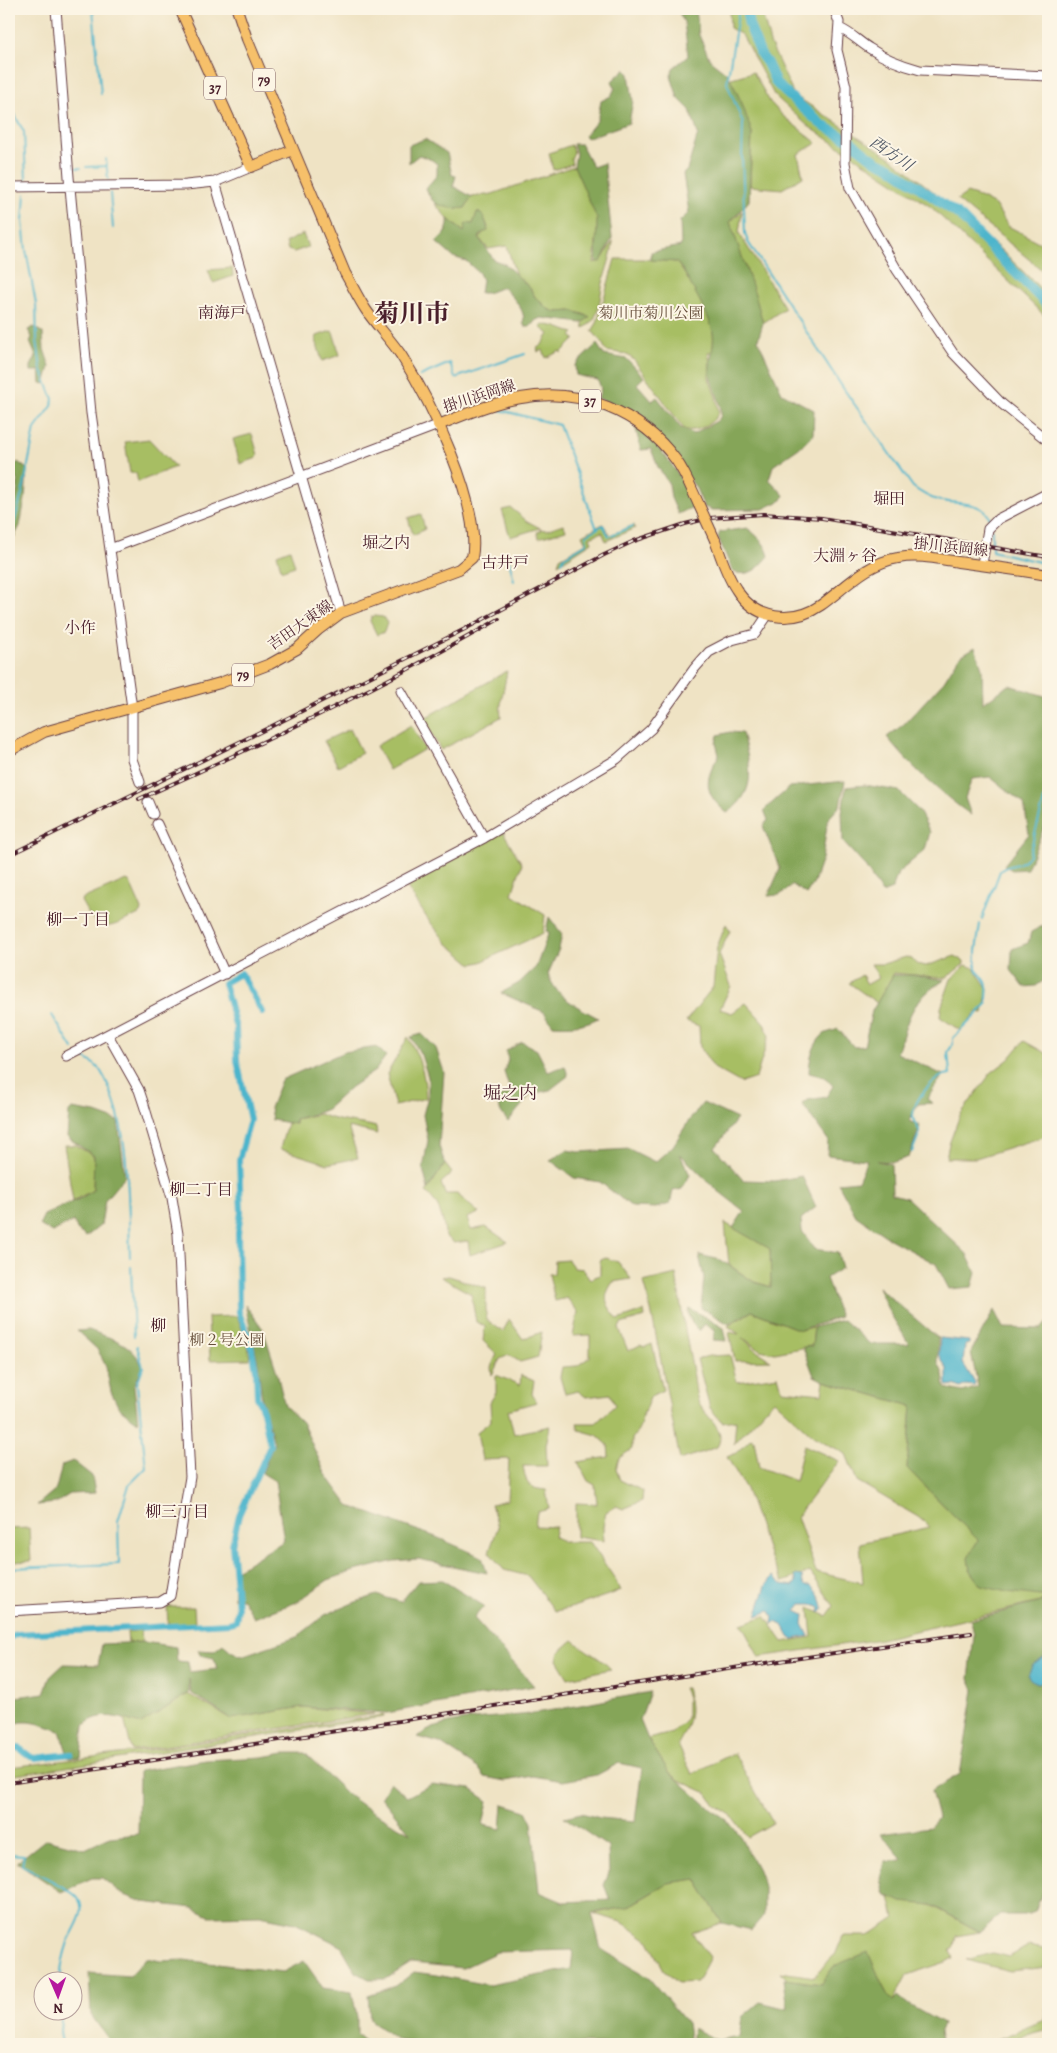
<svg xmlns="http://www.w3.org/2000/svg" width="1057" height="2053" viewBox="0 0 1057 2053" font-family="Alegreya,'Noto Serif JP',serif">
  <rect width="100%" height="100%" fill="#fcf5e5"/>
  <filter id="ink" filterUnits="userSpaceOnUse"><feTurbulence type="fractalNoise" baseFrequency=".02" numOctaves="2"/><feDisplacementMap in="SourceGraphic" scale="10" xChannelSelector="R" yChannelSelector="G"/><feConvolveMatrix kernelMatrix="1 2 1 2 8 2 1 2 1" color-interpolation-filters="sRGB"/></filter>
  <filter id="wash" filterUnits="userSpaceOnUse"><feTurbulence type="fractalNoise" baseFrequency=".0096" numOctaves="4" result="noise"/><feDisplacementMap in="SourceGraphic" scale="20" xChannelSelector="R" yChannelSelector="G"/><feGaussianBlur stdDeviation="1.12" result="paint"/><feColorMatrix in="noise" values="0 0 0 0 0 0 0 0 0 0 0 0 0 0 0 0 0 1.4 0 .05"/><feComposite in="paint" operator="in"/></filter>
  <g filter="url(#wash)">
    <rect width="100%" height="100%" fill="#efe3c4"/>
    <!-- green -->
    <path fill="#a7be63" stroke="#786e47" d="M729,9H761L770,43L794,95L893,159L951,206L1002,251L1048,296V319L931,207L808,126L774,95L742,35L730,28Z
      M753,72L770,102L783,116L817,143L798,154L803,177L782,189L750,186L752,132L728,79Z
      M571,145L574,152L571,159L572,164L553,170L549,153Z
      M574,166L598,219L594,263L603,258L613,241C612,256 606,269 603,283C599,299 601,319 584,328L583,323L589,316L573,311L556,312L548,309L535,297L530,288L516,276L507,246L488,249L479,238L488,227L483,216L475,219L473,224L464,232L448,219L435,204L465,208L472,197L492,194Z
      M967,193L982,198L995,205L1008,226L1048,247V275L957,200Z
      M742,211L739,233L785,308L763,323L730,222Z
      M303,234L308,247L294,252L288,250L286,242Z
      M615,259H643L676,262C686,273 711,318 713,332C714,338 715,346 712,352H708L710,362L709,378L716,397L719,412C715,423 695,434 684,429L634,360L626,354L606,351L602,342L592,331L597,323Z
      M232,268L233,276L213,283L208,270Z
      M543,325C558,325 561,330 574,333L571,336L575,339L561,353L560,351L546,358L543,350L538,352L537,348L541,346L549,334L540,327Z
      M331,331L333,332L340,355L322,361L316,340L317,336Z
      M252,434L258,455L257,458L240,464L233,439Z
      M149,439L175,467L138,482L136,473H130L125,442Z
      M511,508L527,521L540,528L510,537L502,510Z
      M421,514L425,529L413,535L408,518Z
      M563,524L566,530L539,538L537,532L541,531L540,529L546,530Z
      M603,524L610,535L634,525L635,528L606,541L602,532L590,537L592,542L558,564L560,558L586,543L582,535Z
      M290,549L295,566L283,570L281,569L277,554Z
      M375,616L383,617L387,623L384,632L377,635L370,621L371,617Z
      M507,671C505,686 499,703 501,717L441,750L423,719Z
      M411,725L425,749L389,770L376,746Z
      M350,729L362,753L338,766L324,741Z
      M502,830L522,864L512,894L545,915L543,933L481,962L472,964L447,943L427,918L405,884Z
      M126,880L129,881L142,910L141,913C109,928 100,937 81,901L82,899Z
      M726,924L730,931L719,954L731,986L720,1009L732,1013L746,1003L764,1023L769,1036L756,1078L741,1083L714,1068L700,1047L699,1026L686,1021L713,987L717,947Z
      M955,956L964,961V964L946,978L894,973L877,1003L849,983L862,975L867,984L879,978L871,964H883L906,957L912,959L916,964L926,966Z
      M966,965L974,968L988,989L983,1013L976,1012L961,1031L940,1017L941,1008L951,979Z
      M408,1037C420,1059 425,1073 426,1098L395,1106L387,1074Z
      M1024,1041L1047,1054L1048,1053V1132L1043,1137L976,1158H946L949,1144L960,1115L991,1073L1009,1059Z
      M320,1114C336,1122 358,1122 376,1127L377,1134L348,1127L358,1158L328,1164L280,1149L287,1123L295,1124V1119Z
      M64,1145H75L94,1156L93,1190L73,1201Z
      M445,1164L452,1173L441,1183L445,1194H457L479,1213L467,1218L471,1230L486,1227L508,1242L470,1255L468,1241L454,1243L446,1237C442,1217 441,1206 426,1192Z
      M725,1223L770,1248L772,1287L754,1282L729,1265Z
      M606,1258L618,1262L631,1279L613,1282C601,1299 607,1305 618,1320L644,1311L645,1317L621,1324L619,1328L628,1351L640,1345L645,1347L652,1344L663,1390L651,1396L643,1414L639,1429L632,1439V1449L619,1458L616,1469L620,1480L643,1491L642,1501L623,1509L616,1506L606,1512L603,1527L604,1541L576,1537V1503L597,1504L595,1485L588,1481L578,1462L609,1457L608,1445L597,1435L579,1430L577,1423H596L615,1405L610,1394L586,1397L578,1391L565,1394L560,1377L562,1367L577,1366L590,1357V1335L573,1336L578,1312L567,1298L555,1301L549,1274H554L555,1261L568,1260L574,1268L583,1269L590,1279L600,1275V1260Z
      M676,1274C681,1308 687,1343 694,1377C695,1386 696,1400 701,1407C709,1419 727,1431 717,1447L680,1460L651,1310L643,1282Z
      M449,1276L486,1288V1319L503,1332L509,1319L523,1339L542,1332L538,1357L520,1362L509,1355L500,1359L492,1375L491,1367L497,1354L483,1341L485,1326L476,1322L471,1294L441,1277Z
      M752,1311L800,1330L814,1327L812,1346L775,1353L760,1350L742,1337L758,1352L770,1360L735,1361L729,1332L739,1334L728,1326Z
      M237,1316L248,1345L250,1359L210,1360L208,1317Z
      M730,1355L737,1382L778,1376L782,1390L822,1394L824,1381L912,1406L907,1468L978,1540C965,1563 966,1564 981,1586L1048,1596V1600L881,1639L759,1657L741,1624L765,1616L783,1642L812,1637L809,1608L827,1616L834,1606L810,1572L783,1582L770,1557L746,1489L727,1457L736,1453L751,1438L754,1440L759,1467L795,1481L804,1445L839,1461L797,1516L816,1572L863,1583L860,1543L930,1527L918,1517L857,1481L846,1454L813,1436L774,1400L734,1444L736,1420L722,1422L710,1408L697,1359L709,1356Z
      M496,1375L520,1385L521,1375L534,1381L532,1394L537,1402L508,1410L514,1434L550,1426L546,1445L547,1466H523C527,1484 526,1488 546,1490L549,1509L537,1512L535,1526L556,1527L554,1536L563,1542H590L615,1579L620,1591L570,1608L555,1611L528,1576L504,1570L489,1552L498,1527L491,1504L507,1500L509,1459L482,1460L477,1432L491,1421L490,1402L496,1393Z
      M29,1528L31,1561L9,1562V1529Z
      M167,1607H194L195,1623L168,1625Z
      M141,1630L142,1642L128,1643L127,1632Z
      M573,1640C585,1651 600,1657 611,1669L568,1678L557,1660L559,1652Z
      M683,1688H686C694,1714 689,1722 678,1745L692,1774L734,1753L773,1823L748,1837L731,1815L715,1805L707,1793L679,1780L669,1772L648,1739L672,1733L687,1718V1697Z
      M188,1694L231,1719L302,1707L374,1714L132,1751L124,1719L141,1724Z
      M384,1715V1717L9,1776L10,1767L135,1752Z
      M696,1879L722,1923L692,1933L710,1957L697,1982L678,1983L664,1970L649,1941L622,1922L594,1914L631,1905L668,1883Z
      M890,1897L931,1905L980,1932L956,1936L954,1946L950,1951L953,1958L946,1962L907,1975L893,2001L887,1995L834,1966L821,1984L788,1980L780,1972L815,1977L829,1959L835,1955L843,1936H868L895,1918Z
      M1028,1946L1048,1950V1967L1010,1971L966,1960L993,1953L1009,1957Z
      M1048,1999V2029L1007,2040L1006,2044H972L998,2039L1044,2020Z"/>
    <!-- forest -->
    <path fill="#85a559" stroke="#686242" d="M677,9H696L699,35L710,60L728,74L742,103L752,133L749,201L730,222L755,294L763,323L758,340L782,393L814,410L813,435L799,448L773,466L769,479L784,495L782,500L763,509L712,510L704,507L695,486L629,412L598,398L601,389L598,380L576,375L575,365L597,344L604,355L627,359L644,377L637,384L652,401L657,397L681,428L693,434L717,421L721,416C722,401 713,389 710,375C708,361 715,347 713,333C711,318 691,286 683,270L676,262L651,260V252L681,246L680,221L689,213L683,174L687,170L698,134L690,110L678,98L671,76L673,68L688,56L684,22Z
      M625,69L629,74L633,101L629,123L587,138L585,135L597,121L601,101L611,96L615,88L612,81Z
      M425,139L447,153L452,175L456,176L453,186L472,197L465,208C457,210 440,207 434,202C430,198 428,193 426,188L437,175V164L432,160L419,155L409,163V145Z
      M573,144H581L593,167L604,163L612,238L601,262H596L597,219L574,166L576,153Z
      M477,212C484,213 487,224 488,231L482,233L479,238L494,260L505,264L530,288L535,297L548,309L556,312L573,311L590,317L582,323L542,318L536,320L530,327H525L523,323C527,310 511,296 503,287L487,293H480L482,280L479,273L466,261L453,257L436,242C444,235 449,230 448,219L464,232L466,223L473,224Z
      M34,327L43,333L44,349L50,367L45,384L41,383L40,371H31V366L36,356L30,342L32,337L28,330Z
      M635,426C666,452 677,470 695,506L678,514L671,498L669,484L658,467L651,449L641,450Z
      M18,462L27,469L25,499L20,526L9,547V509C17,501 17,492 18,481L9,470Z
      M747,528C757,535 766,544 769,556C758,569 750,577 733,572L718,537L720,532Z
      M975,647L982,668L983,703L1009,685L1048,697V818L1027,869L1012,870L1004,865L1029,834L1024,804L990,777L972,779L965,798L971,815C941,794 910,766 887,737L904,724L944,681L959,657Z
      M730,732L742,733C750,765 759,791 727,813C703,793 704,780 719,755L716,743L718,735Z
      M845,781L840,806L828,819L822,859L814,882L806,894L793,885L780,895L768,896L780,869L763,826L768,820L764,810L790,787Z
      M865,785L899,791L919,811L930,832L925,850L898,873L892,889L882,893L864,865L843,842L842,812L846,787Z
      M549,917L562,934L559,949L548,974C556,998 577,1006 598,1018C583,1026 569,1026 553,1025L544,1012L501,993L519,983L536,967L549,932L546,931Z
      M1048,923V987L1043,981L1036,986L1024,987L1011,970L1012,949L1028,943L1031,932Z
      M893,975H915L945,980C910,1000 909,1018 897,1053L943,1075L927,1099L933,1103L918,1104L909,1121L920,1126L909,1157L894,1162L877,1161L891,1164L892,1194L907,1198L966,1253L976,1273L972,1287L949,1289L936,1264L890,1239L856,1216L838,1183L858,1181L867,1160L827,1155L828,1140L802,1104L808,1100L826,1097L833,1086L825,1077L809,1073C809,1060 813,1044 823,1035C826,1032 834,1031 838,1029L854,1047L864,1046L872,1011Z
      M422,1034L436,1048L444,1072L439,1146L445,1164L428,1189L423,1169L428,1140L423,1115L428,1096V1077L421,1055L411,1037Z
      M522,1042L537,1050L548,1072L565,1066L568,1076L550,1090L531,1094L508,1122L501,1112L496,1098L511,1093L504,1072L508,1060L506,1051Z
      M377,1047L386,1056L375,1071L351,1087L327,1109L317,1113L295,1119V1124L272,1120L270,1108L281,1080L344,1052Z
      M703,1103L737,1119L715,1148L743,1180L775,1181L802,1176L816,1207L801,1219L802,1231L815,1249L838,1253L842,1268L826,1278L840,1317L800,1330L752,1311L729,1324L701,1308L704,1278L699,1255L721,1260L754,1282L771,1287L770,1249L733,1228L744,1211L717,1190L680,1154L690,1175L682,1189L673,1191L670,1204L656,1208L632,1207L600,1182L574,1178L550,1160L567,1150L579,1152L629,1149L655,1162L673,1146L688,1122Z
      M72,1109L96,1113L118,1121L125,1176L105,1200L101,1225L86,1237L77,1230L74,1221L52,1232L39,1225L44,1215L81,1198L93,1190L94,1156L67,1137L69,1112Z
      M878,1287L938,1338V1362L943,1374L945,1388L963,1392L978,1387L971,1352L994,1310L1003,1328L1041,1329L1048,1321V1597L1007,1592L981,1586L970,1571L968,1558L978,1540L907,1468L912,1406L824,1381L814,1376L803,1347L812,1346L814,1327L843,1320L870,1344H909L888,1310Z
      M245,1304L263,1329L276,1369L285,1406L302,1422L325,1473L349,1506L436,1537L482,1557L487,1573L418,1559L394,1561L351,1572L328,1580L297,1602L254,1618L243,1599H234L233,1572L284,1541L275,1481L262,1473L274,1443L262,1401L258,1363Z
      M689,1308L724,1328L727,1341L713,1340L715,1330L705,1324L699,1331C693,1325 686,1317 689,1308Z
      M89,1330C114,1340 131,1341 143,1367L134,1386L138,1422L119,1408L111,1392L106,1367L98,1350L77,1331Z
      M73,1461L92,1476L95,1493L70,1494L56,1503L37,1505L56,1489L62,1465Z
      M442,1580L484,1606L474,1618L534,1686L387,1713L302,1707L231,1719L191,1693L189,1679V1693L141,1724C120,1718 102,1710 84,1725L81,1757L69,1758L60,1731C43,1725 26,1717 9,1726V1698L44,1693L50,1677L64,1664L98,1665L102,1644L144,1642L176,1647L177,1661L188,1662L189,1672L217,1669L214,1658L200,1655L198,1650L214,1651L223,1644L231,1651L241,1656L297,1637L325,1615L353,1603L377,1595L401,1602L418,1581Z
      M1048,1600V1889L1044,1888L1035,1912L1025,1915H1000L980,1932L932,1905L901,1902L885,1894L881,1879L885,1862L902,1860L891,1844L880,1834L930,1827L938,1818L931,1791L960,1774L974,1690L969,1679L974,1636L971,1620Z
      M650,1692L640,1720L648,1739L669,1772L712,1810L727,1820L740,1836L758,1870L764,1887V1915L751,1930L722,1923L696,1879L668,1883L627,1907L592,1913L601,1949L648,1977L687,2023L690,2044H425L397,2040L370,2020L368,1995L396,1986L414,1972L436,1975L489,1985L571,1969L573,1950L497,1952L463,1968L411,1963L386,1979H369L356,1972L341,1946L295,1923L260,1916L211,1917L193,1908L143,1902L122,1894L102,1878H92L61,1892L17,1862L46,1839L85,1849L110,1837L138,1834L139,1771L206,1760L263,1757L284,1753H305L348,1795L366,1808L410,1833L381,1797L390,1782L407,1797L432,1784L471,1789L488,1801L483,1825L501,1829L503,1804L526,1811L532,1823L539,1892L563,1902L610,1900L604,1885L609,1873L608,1847L564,1817L581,1813L600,1818L635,1821L642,1768L619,1763L597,1775L563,1781L533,1776L505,1781L485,1777L479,1769L440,1743L418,1737C439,1717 501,1718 529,1714C569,1708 610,1699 650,1692Z
      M868,1952L887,1995L893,2001L898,1996L909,2005L943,2024L939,2033L942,2044H691L693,2028L719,2041L739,2037L742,2017L760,2002L788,2009L784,1979L821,1984L834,1966Z
      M146,1958L161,1961L184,1960L283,1972L304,1961L323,1988L352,1992L357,2017V2034L369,2044H112L91,2015L89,1973L130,1976Z"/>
    <!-- water -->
    <path fill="#4db5cc" stroke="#4c6a7c" d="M940,1338L969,1341V1344L965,1345L963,1363L975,1383L974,1386L966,1385L961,1388L954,1385L947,1386V1369L939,1354Z
      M795,1575L802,1576L803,1584L806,1586H811C818,1593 823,1600 823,1610L819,1613L820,1608L812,1604H801L796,1611L804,1615L803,1624L809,1636L793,1639L789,1636L783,1625L775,1622L772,1624L773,1617L770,1611L756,1616L766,1586L773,1576L782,1584L793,1586L796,1582Z
      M1048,1655V1680L1039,1684L1030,1679L1028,1675L1033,1665Z"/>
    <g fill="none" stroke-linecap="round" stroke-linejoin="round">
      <!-- stream -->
      <path stroke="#4db5cc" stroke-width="2" d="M93,9L101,94
        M739,9L727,83L743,123L742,156L745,233L748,242L843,388L913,487C921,493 928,497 937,500C955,505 986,499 991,522
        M9,86L13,112L24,132L26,180
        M106,159L108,179
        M86,167L107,166
        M76,168H81
        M110,193L113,228
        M420,376L450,363L455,378L525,354
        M466,401L478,404
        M496,409L559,425L597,529
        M992,529V551L1048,564
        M9,542L24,486L35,429L52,406L53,399L41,369L37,340L36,304L26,250L23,221L25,194
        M508,556L514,581
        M562,562L564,557L587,543L586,535L603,525L609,536L633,526
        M982,919L1000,871C1009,863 1020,868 1029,855L1048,786
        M52,1015L73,1049
        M79,1054C86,1059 96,1064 100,1070C131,1119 128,1201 130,1257
        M912,1152L920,1132C918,1127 914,1123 913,1118C912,1101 934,1075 950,1074L948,1052L953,1044V1038L987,1004C986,996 990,986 984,979C982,975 978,973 976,969V951L980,924
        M131,1267L134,1337
        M9,1568L119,1564L118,1521L129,1485L146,1468L137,1384L143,1367L137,1346
        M9,1854L24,1855L22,1865C36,1873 65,1886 76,1896C90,1910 73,1929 68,1942C64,1954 60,1968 61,1980
        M62,2010L60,2031L62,2044"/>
      <!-- canal -->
      <path stroke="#4db5cc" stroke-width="6" d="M9,1638L17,1634L229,1623L236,1621L238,1608L232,1545L239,1515L270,1446L263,1411L257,1397L256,1370L251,1344L239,1312L238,1233L241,1212L239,1160L250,1120L237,1060L236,1028L224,983L241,973L262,1012
        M9,1749L19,1748L31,1757L35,1758L71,1754"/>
      <!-- river -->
      <path stroke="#4db5cc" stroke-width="10" d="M746,9L749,25L761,55L767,63L776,83L785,92L821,124L849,140L876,161L890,167L960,216L1048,306"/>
    </g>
  </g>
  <g filter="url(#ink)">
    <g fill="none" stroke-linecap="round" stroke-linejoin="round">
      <!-- minor-tunnel -->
      <path stroke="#cebca5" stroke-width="9" stroke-dasharray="9 4.5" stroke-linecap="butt" d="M140,782L148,802"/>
      <!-- minor casing -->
      <g stroke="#633c42" stroke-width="11">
        <path id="minor" d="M56,9L69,177L91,413L132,708V759L140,782
          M834,9L839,22L837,50L846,86L845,163L850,188L897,270L953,353L1002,404L1048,441
          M839,28C851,33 858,41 869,48C885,59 901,65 920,70L1048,76
          M215,182L341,613
          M9,187L186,185L215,182L251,167
          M110,549L438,425
          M982,564L988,529L998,519L1048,493
          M401,691L484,838
          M148,802L153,814
          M157,824L225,974
          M66,1056L484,838L617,759L651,729L694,669L709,652L732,640L755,634L767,616
          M9,1611L160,1602L170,1596L190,1477L178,1234L172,1198L144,1105L139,1090L108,1035"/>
      </g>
      <!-- major casing -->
      <g stroke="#633c42" stroke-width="12">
        <path id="major" d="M180,9L251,167L293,150
          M438,425C464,415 493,402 521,398C580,387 641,412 676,460C686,474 692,490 699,505
          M715,540C721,557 726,574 736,589C755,620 792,625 821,605C846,587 867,563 898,558C919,554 938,559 958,562C988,566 1018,570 1048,575
          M9,751L44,732L220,683L270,664L297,649L318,630L341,613L459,569L472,558C482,505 430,400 401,355C390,339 377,326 366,310C358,298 352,285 345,273L247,39L237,9"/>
      </g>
      <!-- minor -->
      <use href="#minor" stroke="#fff" stroke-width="9"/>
      <!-- major -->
      <use href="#major" stroke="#f6c06b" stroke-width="10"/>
      <!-- rail casing -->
      <g stroke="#4a1f2b" stroke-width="4">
        <path id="rail" d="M139,799C261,744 383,686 499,619
          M9,855L266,729L465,629L604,555L634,541L685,524L710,518L763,514L822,518L1048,557
          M9,1783L753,1665L971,1633"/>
      </g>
      <!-- rail -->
      <use href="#rail" stroke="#fcf5e5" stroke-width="2" stroke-dasharray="5.5" stroke-linecap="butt"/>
      <!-- major-bridge casing -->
      <g stroke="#633c42" stroke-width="12" stroke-linecap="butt">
        <path id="major-bridge" d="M699,505L715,540"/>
      </g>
      <!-- major-bridge -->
      <use href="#major-bridge" stroke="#f6c06b" stroke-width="10"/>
    </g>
  </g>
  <g text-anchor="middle" stroke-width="4" stroke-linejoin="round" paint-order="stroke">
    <!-- shield labels -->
    <g fill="#fcf5e5" stroke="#7f5f63" stroke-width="1">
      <rect x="253" y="68.5" width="22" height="23" rx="4"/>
      <rect x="204" y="76.5" width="22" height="23" rx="4"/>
      <rect x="579" y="389.5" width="22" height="23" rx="4"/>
      <rect x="232" y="663.5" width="22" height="23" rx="4"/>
    </g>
    <g font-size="14" font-weight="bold" fill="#4a1f2b">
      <text x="264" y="85">79</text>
      <text x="215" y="93">37</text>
      <text x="590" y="406">37</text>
      <text x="243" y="680">79</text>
    </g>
    <!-- park labels -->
    <g font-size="15" fill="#664f3c" stroke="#fcf5e5">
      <text x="651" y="318">菊川市菊川公園</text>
      <text x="227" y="1345">柳２号公園</text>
    </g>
    <!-- street labels -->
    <g font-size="15" fill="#4a1f2b" stroke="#fcf5e5">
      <text transform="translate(479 396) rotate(-18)" y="5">掛川浜岡線</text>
      <text transform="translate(951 547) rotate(6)" y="5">掛川浜岡線</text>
      <text transform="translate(300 625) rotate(-35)" y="5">吉田大東線</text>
    </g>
    <!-- water labels -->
    <g font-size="16" font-style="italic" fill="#4b5463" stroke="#fcf5e5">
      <text transform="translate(892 153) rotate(34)" y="6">西方川</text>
    </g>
    <!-- neighbourhood labels -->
    <g font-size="16" fill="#4a1f2b" stroke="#fcf5e5">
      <text x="222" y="318">南海戸</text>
      <text x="889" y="504">堀田</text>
      <text x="386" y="548">堀之内</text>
      <text x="845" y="561">大淵ヶ谷</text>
      <text x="505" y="568">古井戸</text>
      <text x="80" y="633">小作</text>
      <text x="78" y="925">柳一丁目</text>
      <text x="201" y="1195">柳二丁目</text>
      <text x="158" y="1331">柳</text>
      <text x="177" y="1517">柳三丁目</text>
    </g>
    <!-- quarter labels -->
    <g font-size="18" fill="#4a1f2b" stroke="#fcf5e5">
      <text x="510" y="1099">堀之内</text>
    </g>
    <!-- town labels -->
    <g font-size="25" font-weight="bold" fill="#4a1f2b" stroke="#fcf5e5">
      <text x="412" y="322">菊川市</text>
    </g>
  </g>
  <!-- margin -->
  <rect width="1057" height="2053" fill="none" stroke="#fcf5e5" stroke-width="30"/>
  <!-- north arrow -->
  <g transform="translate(58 1996) rotate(178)"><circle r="24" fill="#fcf5e5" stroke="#b59f9b"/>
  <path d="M0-4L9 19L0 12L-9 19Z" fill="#b5179e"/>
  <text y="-8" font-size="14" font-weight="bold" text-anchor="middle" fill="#4a1f2b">N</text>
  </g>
</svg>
